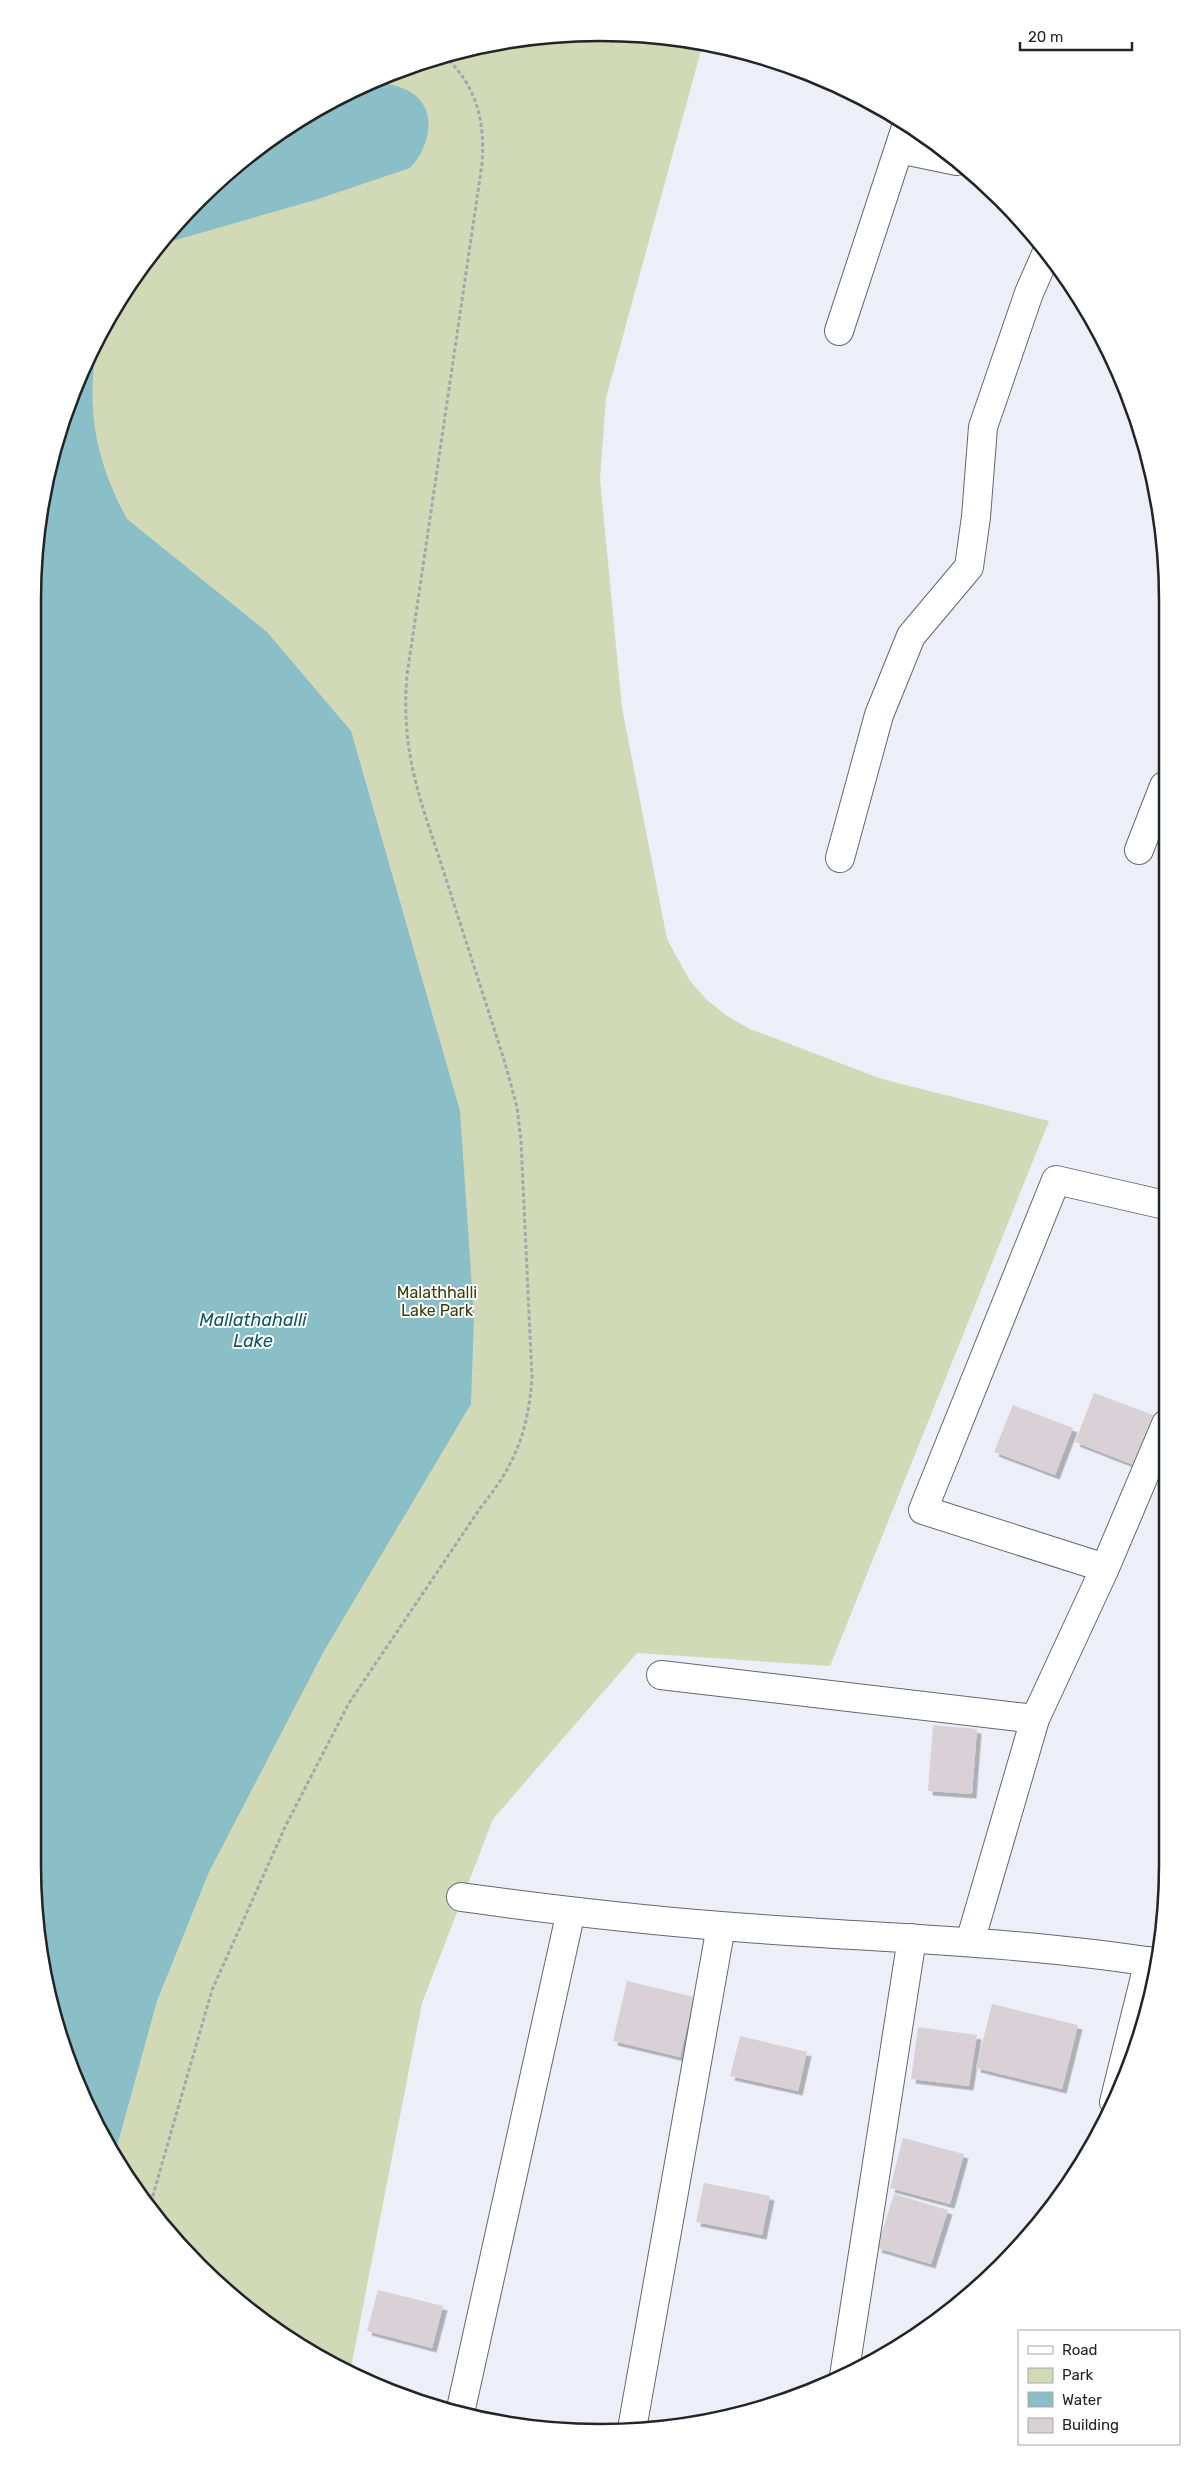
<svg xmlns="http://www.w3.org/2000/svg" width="1200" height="2465" viewBox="0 0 1200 2465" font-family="Rubik,sans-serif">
  <defs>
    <filter id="shadow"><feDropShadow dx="4.5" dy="4.5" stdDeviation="0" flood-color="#0004"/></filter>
  </defs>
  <rect width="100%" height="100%" fill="#eceff7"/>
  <!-- green -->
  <path fill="#d2d9b6" d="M600,33L703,43L606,398L600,479L622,708L667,939L690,981L707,1000L727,1016L750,1029L882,1079L1049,1121L830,1666L637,1653L493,1819L422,2003L350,2373L316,2356L226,2291L150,2211L108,2148L63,2048L43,1975L33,1865V600L43,489L76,383L128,284L199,199L285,128L383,76L490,43Z"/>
  <!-- water -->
  <path fill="#8abfc8" d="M375,80C386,84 402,86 412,93C439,111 429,148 410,168L315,200L162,244L199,199L285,128Z
    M97,343C86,410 95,459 127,519L267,632L351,731L460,1111L474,1317L471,1404L324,1651L209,1872L157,2001L114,2157L63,2048L43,1975L33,1865V600L43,489L76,383Z"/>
  <!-- building -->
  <path fill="#d9d1d6" filter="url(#shadow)" d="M1094,1393L1158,1417L1139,1467L1075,1442Z
    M1013,1405L1073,1428L1055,1475L994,1452Z
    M933,1725L977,1729L972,1794L928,1791Z
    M627,1981L694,1997L680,2057L613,2041Z
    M992,2004L1078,2025L1062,2089L976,2068Z
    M918,2027L977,2035L969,2086L911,2079Z
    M740,2036L807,2052L798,2091L730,2076Z
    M903,2138L964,2154L950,2204L890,2188Z
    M704,2183L770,2196L762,2235L696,2222Z
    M894,2194L948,2210L931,2264L877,2248Z
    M378,2290L443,2306L432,2348L367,2331Z"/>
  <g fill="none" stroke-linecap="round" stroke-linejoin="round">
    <!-- minor casing -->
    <g stroke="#64676e" stroke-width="30">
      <path id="minor" d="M899,149L957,161
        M839,331L906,127
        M1139,850L1164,786
        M840,858L879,715L911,636L969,567L976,517L983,427L1029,293L1047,252
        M1105,1568L923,1510L1056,1180L1165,1205
        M661,1675L1035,1719
        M461,1897C548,1909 634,1919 721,1926C866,1938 1013,1940 1158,1963
        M970,1942L1035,1719L1105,1568L1166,1424
        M1114,2102L1149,1961
        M844,2376L912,1938
        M460,2413L571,1911
        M632,2429L721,1926"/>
    </g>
    <!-- path -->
    <path stroke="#a4a6ac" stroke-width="3" stroke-dasharray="4 2.5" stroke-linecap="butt" d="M149,2209L212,1990L286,1825L349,1703L481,1507C515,1465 528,1432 532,1378L521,1141L517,1107L505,1063C486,1003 466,942 447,882C423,806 400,757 407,675L482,164C485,120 477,88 446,57"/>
    <!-- minor -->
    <use href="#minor" stroke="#fff" stroke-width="28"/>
  </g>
  <g text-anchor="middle" stroke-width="4" stroke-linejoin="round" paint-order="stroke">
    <!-- park labels -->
    <g font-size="16" fill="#373e0c" stroke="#fff">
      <text x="437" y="1298">Malathhalli<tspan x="437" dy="18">Lake Park</tspan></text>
    </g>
    <!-- water labels -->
    <g font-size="18" font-style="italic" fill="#0b5963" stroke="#fff">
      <text x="253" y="1326">Mallathahalli<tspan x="253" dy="21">Lake</tspan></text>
    </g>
  </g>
  <!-- crop -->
  <path d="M0 0H1200V2465H0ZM600 41H600A559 559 0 0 1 1159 600V1865A559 559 0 0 1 600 2424H600A559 559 0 0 1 41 1865V600A559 559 0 0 1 600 41Z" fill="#fff" fill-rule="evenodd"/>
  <path fill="none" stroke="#232427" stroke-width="2.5" d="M600 41H600A559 559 0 0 1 1159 600V1865A559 559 0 0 1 600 2424H600A559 559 0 0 1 41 1865V600A559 559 0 0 1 600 41Z"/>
  <!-- legend -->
  <rect x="1018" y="2330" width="162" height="115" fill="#ffffff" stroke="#a7a7a9"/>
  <rect x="1028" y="2346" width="25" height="8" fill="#ffffff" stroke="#a7a7a9"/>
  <text x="1062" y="2355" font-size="15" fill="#232427">Road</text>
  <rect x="1028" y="2368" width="25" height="15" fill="#d2d9b6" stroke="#a7a7a9"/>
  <text x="1062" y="2380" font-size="15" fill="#232427">Park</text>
  <rect x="1028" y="2392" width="25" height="15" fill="#8abfc8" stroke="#a7a7a9"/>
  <text x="1062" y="2405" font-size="15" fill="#232427">Water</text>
  <rect x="1028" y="2418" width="25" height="15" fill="#d9d1d6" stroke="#a7a7a9"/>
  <text x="1062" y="2430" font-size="15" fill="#232427">Building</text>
  <!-- scale -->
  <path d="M1020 42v8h112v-8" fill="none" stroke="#232427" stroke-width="2.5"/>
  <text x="1028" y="42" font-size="15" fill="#232427" stroke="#ffffff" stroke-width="4" paint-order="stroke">20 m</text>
</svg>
